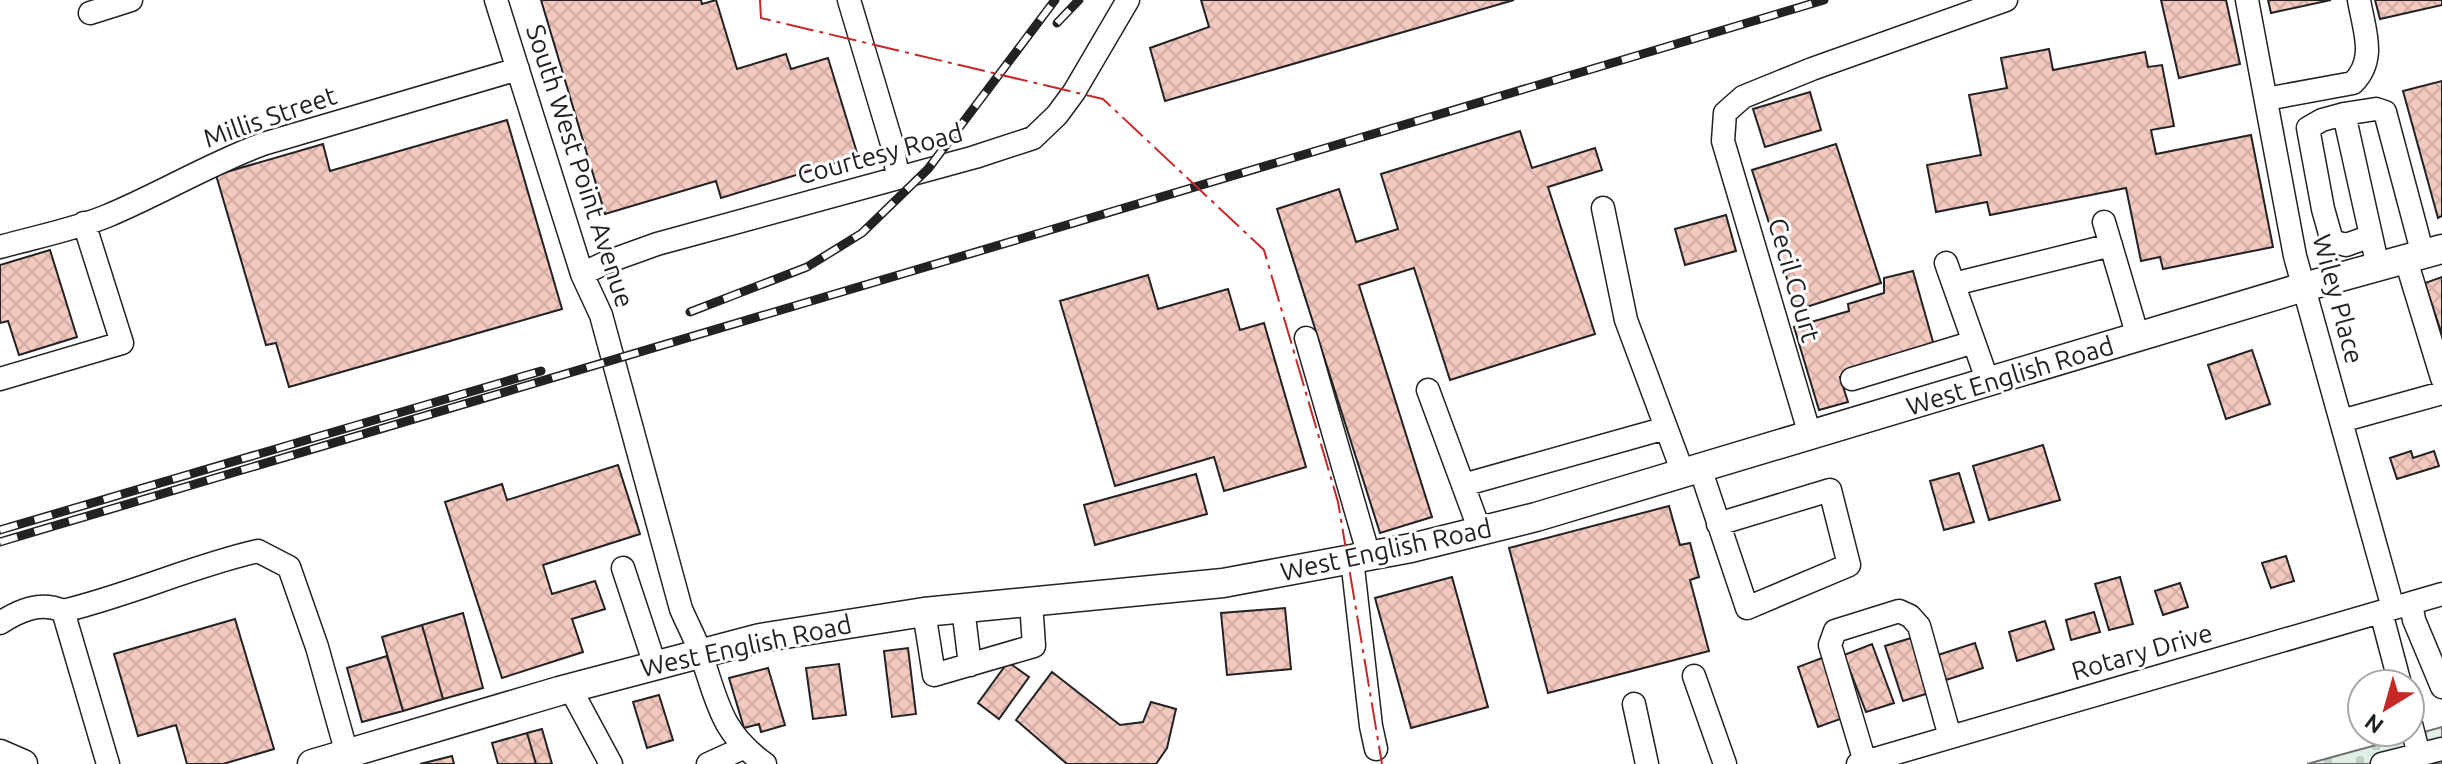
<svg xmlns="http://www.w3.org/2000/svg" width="2442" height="764" viewBox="0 0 2442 764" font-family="Ubuntu,sans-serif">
  <defs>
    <pattern id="cemetery-stones" width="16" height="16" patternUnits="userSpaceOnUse" patternTransform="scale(2)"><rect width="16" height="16" fill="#e0efe3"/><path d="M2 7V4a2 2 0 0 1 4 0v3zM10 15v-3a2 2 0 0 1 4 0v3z" fill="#c0cdc2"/></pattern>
    <pattern id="building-cross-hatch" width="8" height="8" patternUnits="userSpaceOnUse" patternTransform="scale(2)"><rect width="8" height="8" fill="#f3c9c0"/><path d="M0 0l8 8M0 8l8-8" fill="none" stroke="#d0aca5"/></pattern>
  </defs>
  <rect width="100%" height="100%" fill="#fff"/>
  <!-- cemetery -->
  <path fill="url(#cemetery-stones)" stroke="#6f6f6f" stroke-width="2" d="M2442,727V764H2307Z"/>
  <!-- building -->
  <path fill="url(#building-cross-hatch)" stroke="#222" stroke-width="2" d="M541,0H701L702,4L716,0L737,69L786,54L791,69L828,58L858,156L721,198L716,181L605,214Z
    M1201,0H1514L1165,101L1150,48L1209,27Z
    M2161,0H2226L2240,64L2179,78Z
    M2268,0H2331L2271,13Z
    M2375,0H2442V5L2380,19Z
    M2049,49L2053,70L2145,52L2148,67L2162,65L2174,126L2151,130L2156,154L2251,135L2273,247L2163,269L2160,257L2141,261L2126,188L1990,215L1987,202L1936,212L1927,165L1981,155L1969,95L2007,88L2001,58Z
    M2442,81V216L2438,218L2403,91Z
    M1810,92L1821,130L1765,147L1753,109Z
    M507,120L562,309L289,387L276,343L266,345L216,175L323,144L330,171Z
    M1520,131L1532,168L1595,148L1602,170L1548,187L1595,334L1450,380L1414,268L1359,285L1432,517L1380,533L1277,209L1339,189L1356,242L1398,229L1381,174Z
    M1836,144L1881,283L1797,310L1752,170Z
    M1726,215L1736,251L1685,265L1675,229Z
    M50,250L77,337L19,355L8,321L0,323V265Z
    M1913,271L1935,349L1840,377L1848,402L1819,410L1794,327L1849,311L1848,304L1884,293V278Z
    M1148,275L1158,309L1228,289L1240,330L1264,323L1306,467L1224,491L1214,457L1115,486L1060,301Z
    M2442,277V335L2425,283Z
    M2252,350L2270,404L2226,419L2208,365Z
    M2043,445L2060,500L1989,520L1973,466Z
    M2411,451L2413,458L2434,451L2439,466L2397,479L2390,458Z
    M618,465L640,534L543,565L552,594L595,581L605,609L572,619L583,652L502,678L445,502L502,484L507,500Z
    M1959,473L1974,522L1944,530L1930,481Z
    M1196,474L1207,514L1095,545L1084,505Z
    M1669,506L1680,545L1690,543L1699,577L1690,580L1709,651L1548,693L1509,548Z
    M2286,556L2294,581L2271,588L2262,563Z
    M1452,577L1488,707L1411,728L1375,598Z
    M2120,577L2133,624L2109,630L2095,584Z
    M2180,583L2188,607L2163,615L2155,591Z
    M1285,608L1291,669L1227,675L1221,613Z
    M2094,612L2100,632L2071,640L2066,620Z
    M463,613L483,688L443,699L422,625Z
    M235,619L274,749L223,764H187L176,725L138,736L114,654Z
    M2045,621L2054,649L2017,661L2009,632Z
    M422,625L443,699L403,711L382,637Z
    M1911,638L1929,693L1903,701L1885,646Z
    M1975,643L1983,668L1946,680L1938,655Z
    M1872,644L1894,703L1866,712L1844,655Z
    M908,648L916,714L892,717L884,651Z
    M387,656L403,711L362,722L347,668Z
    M1827,656L1846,717L1818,727L1798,667Z
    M1008,662L1029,677L999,719L978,703Z
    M839,664L846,715L813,719L806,668Z
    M768,668L785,725L761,732L759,724L744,728L729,678Z
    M1052,672L1120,725L1143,722L1151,702L1176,709L1167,748L1156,764H1067L1016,720Z
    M659,695L673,740L647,748L633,702Z
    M542,729L552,764H536L527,733Z
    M527,733L536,764H498L492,743Z
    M452,756L454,764H420Z"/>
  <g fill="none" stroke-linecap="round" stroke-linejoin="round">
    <!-- minor casing -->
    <g stroke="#222" stroke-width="25">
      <path id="minor" d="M496,0L582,274L601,315L681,609C687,623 694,636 699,649C718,700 718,730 765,764
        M849,0L892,144L898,177
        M2247,0L2295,256L2393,608
        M90,13L131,0
        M2266,99L2353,83C2377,59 2364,30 2359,0
        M2344,114L2322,120L2308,128L2323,209L2332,241L2346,245L2371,236
        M1603,208L1626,320L1683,473
        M2104,222L2138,337
        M0,247C35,237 73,230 107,216C160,194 209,164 263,144L518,69
        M2406,260L2442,378
        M1946,263L1988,382
        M2378,267L2344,114L2376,109L2385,112L2423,255
        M582,274L607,262L657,244L975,157L1033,138L1057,115L1074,92L1128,0
        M1954,284L2111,245
        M1306,338L1369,556
        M0,379L122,343L84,223
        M1852,379L1974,342
        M1428,390L1480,531
        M2341,421L2442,393
        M1810,435L1723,141L1725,113L1743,97L1812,69L2006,0
        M1700,468L1747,608L1849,565L1830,490L1718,524
        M1463,485L1666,428
        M1352,559L1371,726L1376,749
        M623,568L655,665
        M2411,603L2414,620L2442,687
        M963,608L970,665
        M63,611C130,595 192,566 258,551L289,567L317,647L347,754
        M924,612L934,675L1034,646L1031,602
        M2381,612L2400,684
        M0,623C20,610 41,601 63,611L108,764
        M1694,676L1725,764
        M570,688L611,764
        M1634,704L1647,764
        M2410,720L2419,755L2417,764
        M1865,762L1830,645L1835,631L1899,611L1910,616L1919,626L1950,737
        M708,764L743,748
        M1858,764L2442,594
        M2382,764L2442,749"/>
    </g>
    <!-- major casing -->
    <g stroke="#222" stroke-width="31">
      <path id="major" d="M0,754L23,764
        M312,764L559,691L760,638L924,612L1223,583L1411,548L1536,517L2304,287L2442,249"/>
    </g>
    <!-- minor -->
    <use href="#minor" stroke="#fff" stroke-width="22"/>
    <!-- major -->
    <use href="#major" stroke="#fff" stroke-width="28"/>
    <!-- rail casing -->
    <g stroke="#222" stroke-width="9">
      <path id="rail" d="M1057,23L1079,0
        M690,312L807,267L862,233L928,169L1055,0
        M0,530L541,371
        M0,542L1824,0"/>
    </g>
    <!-- rail -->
    <use href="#rail" stroke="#fff" stroke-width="6" stroke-dasharray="18" stroke-linecap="butt"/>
    <!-- power -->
    <path stroke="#c62828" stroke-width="2" stroke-dasharray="28 6 4 6" stroke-linecap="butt" d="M760,0L761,18L1103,99L1264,250L1338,502L1382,764"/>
  </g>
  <g text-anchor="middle" stroke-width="6" stroke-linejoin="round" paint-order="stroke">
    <!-- street labels -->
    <g font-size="26" fill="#222" stroke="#fff">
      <text transform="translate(270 117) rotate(-19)" y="9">Millis Street</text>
      <text transform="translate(880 154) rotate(-15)" y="9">Courtesy Road</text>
      <text transform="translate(580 166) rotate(72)" y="9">South West Point Avenue</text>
      <text transform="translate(1794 280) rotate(74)" y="9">Cecil Court</text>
      <text transform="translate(2338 299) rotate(75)" y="9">Wiley Place</text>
      <text transform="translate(2010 376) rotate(-17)" y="9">West English Road</text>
      <text transform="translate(1386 550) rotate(-12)" y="9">West English Road</text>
      <text transform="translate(746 646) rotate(-12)" y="9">West English Road</text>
      <text transform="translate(2142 652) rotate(-16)" y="9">Rotary Drive</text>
    </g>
  </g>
  <!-- north arrow -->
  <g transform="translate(2386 708) rotate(217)"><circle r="38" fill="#ffffff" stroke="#a7a7a7" stroke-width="2"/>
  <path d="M0-6L14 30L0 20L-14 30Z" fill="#c62828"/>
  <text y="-12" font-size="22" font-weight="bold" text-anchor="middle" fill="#222222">N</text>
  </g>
</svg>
